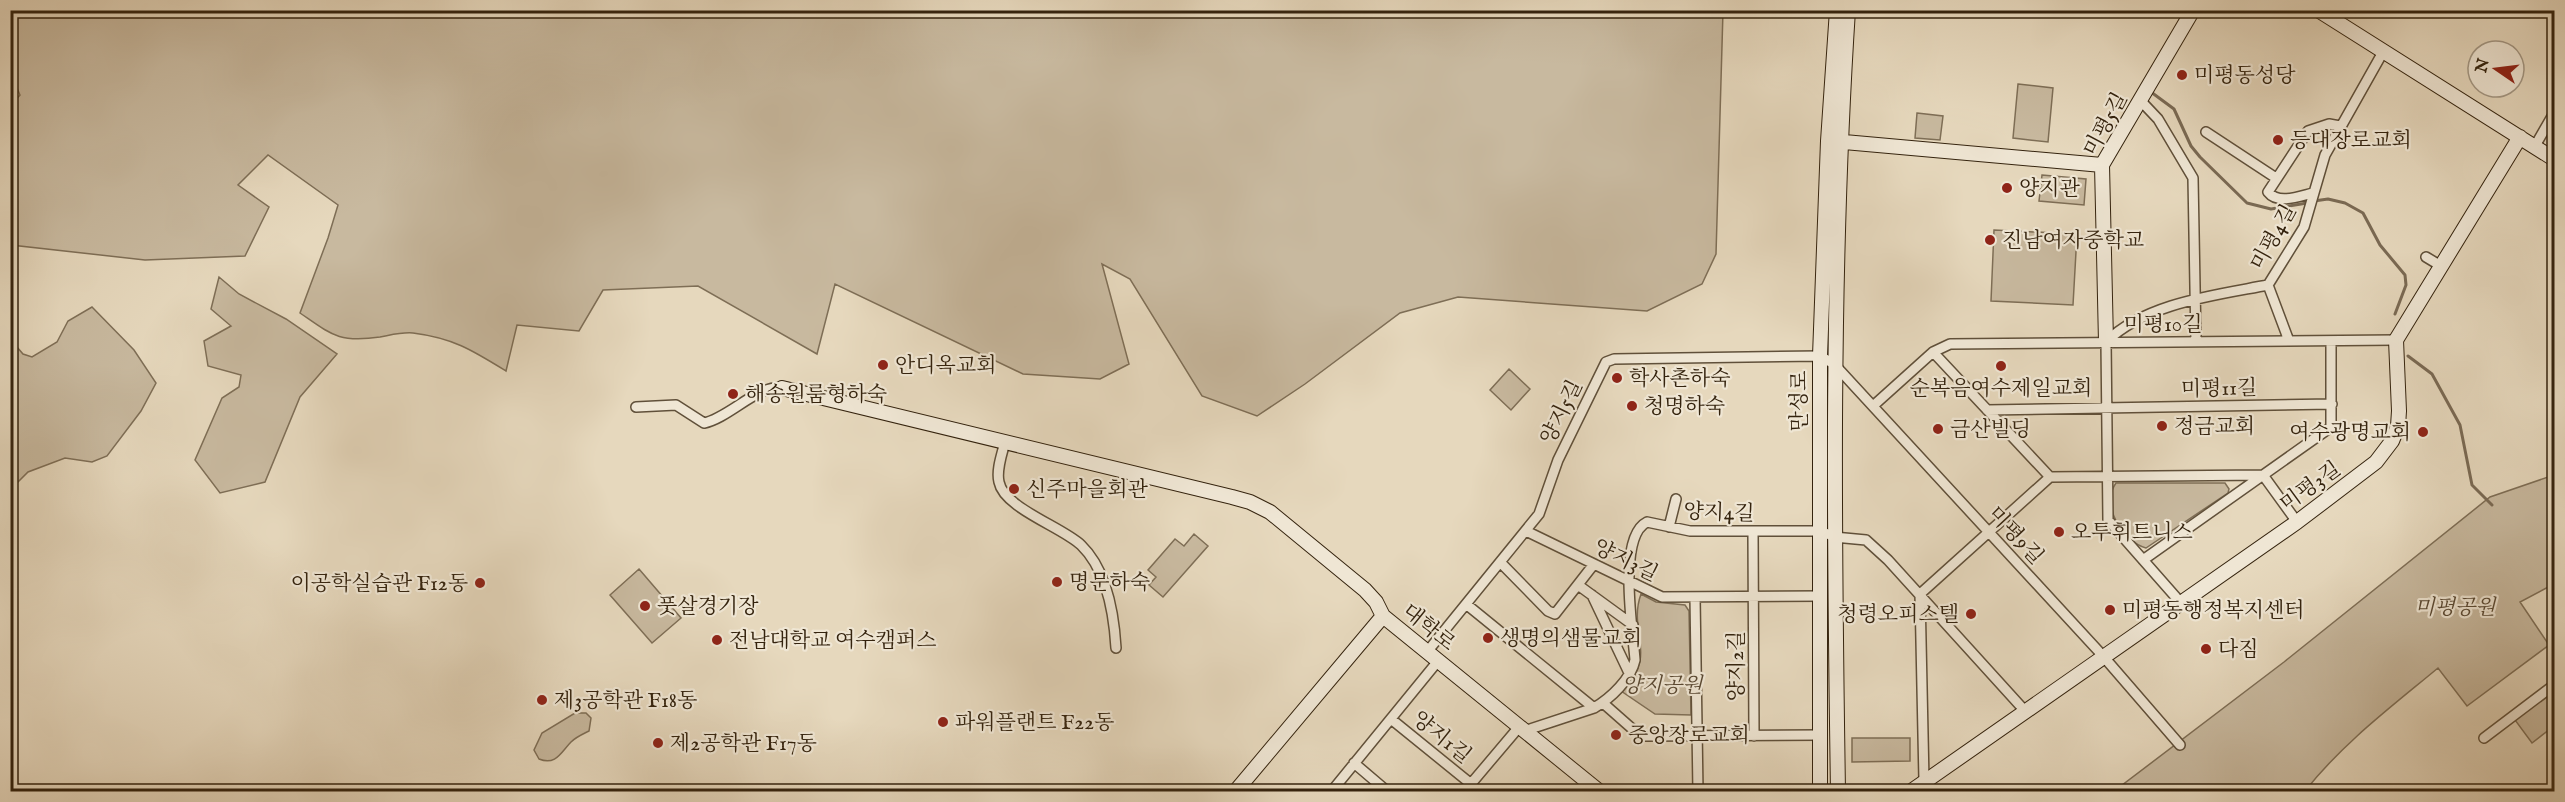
<svg xmlns="http://www.w3.org/2000/svg" width="2565" height="802" viewBox="0 0 2565 802" font-family="'IM FELL English','Noto Serif KR',serif">
  <rect width="100%" height="100%" fill="#e6d8bd"/>
  <filter id="stains"><feTurbulence type="fractalNoise" baseFrequency=".00333" numOctaves="4"/><feColorMatrix values="0 0 0 0 .2 0 0 0 0 .09 0 0 0 0 .02 0 0 0 .5 -.17"/></filter>
  <radialGradient id="worn" r=".72"><stop offset=".6" stop-color="#630" stop-opacity="0"/><stop offset="1" stop-color="#630" stop-opacity=".3"/></radialGradient>
  <!-- green -->
  <path fill="#c8b99f" stroke="#7e6e56" stroke-width="1.5" d="M11,10L1723,11L1716,254L1702,284L1647,311L1458,297L1400,313L1305,384L1257,416L1202,396L1130,279L1102,264L1129,364L1100,379L1023,374L835,284L817,354L698,286L603,290L579,331L517,325L506,371C472,350 453,338 413,333C402,332 391,335 380,337C339,343 332,335 300,313L328,238L338,205L268,155L238,185L269,207L245,256L145,260L11,245V105L20,95L11,74Z
    M2018,84L2053,88L2048,142L2013,138Z
    M1917,113L1943,116L1940,140L1915,138Z
    M2042,175L2086,179L2084,205L2039,201Z
    M1994,230L2077,234L2073,305L1991,301Z
    M219,277L239,294L286,319L337,354L300,397L265,482L220,493L195,460L222,398L239,387L241,375L208,366L204,341L231,326L211,309Z
    M92,307L134,350L156,383L141,411L107,456L92,462L65,458L28,472L11,489V340L23,354L32,357L57,342L68,321Z
    M1509,369L1530,389L1511,410L1490,390Z
    M2554,475V584L2520,602L2549,645L2467,706L2438,668C2391,707 2343,743 2305,791L2113,792L2284,662L2490,497Z
    M2116,483H2225L2229,489L2228,493L2146,548C2123,542 2100,505 2116,483Z
    M1194,534L1208,546L1163,597L1149,585L1156,577L1148,570L1175,539L1184,546Z
    M639,569L681,618L652,643L610,595Z
    M1641,594L1656,602L1685,605L1689,611L1691,715L1655,714L1621,691C1660,655 1627,633 1641,594Z
    M2554,691V726L2532,743L2515,720Z
    M575,713H586L591,718L589,731C583,734 576,737 571,742C561,752 556,766 539,759L534,750L542,733Z
    M1852,738H1910V761L1852,762Z"/>
  <g fill="none" stroke-linecap="round" stroke-linejoin="round">
    <!-- stream -->
    <path stroke="#7a6a54" stroke-width="3" d="M2151,92L2174,109L2191,146L2200,157L2247,203L2271,209L2307,203
      M2314,201L2328,199L2345,203L2363,213L2380,245L2405,275L2406,285L2395,314
      M2408,356L2432,374L2460,425L2472,485L2492,505"/>
    <!-- street casing -->
    <g stroke="#60503a" stroke-width="12">
      <path id="street" d="M2140,100L2158,119L2193,178L2196,341
        M2206,132L2276,178
        M2535,146L2554,113
        M2313,193C2300,196 2278,205 2268,192L2308,131L2329,124L2340,126
        M2426,257L2441,266
        M2268,285L2289,341
        M1933,352L2050,477
        M1873,406L1933,352L1950,344L2396,340
        M636,407L676,405L704,423C729,418 758,384 782,388
        M1987,410L2332,404
        M1005,442C1002,454 996,470 999,482C1004,508 1062,527 1081,545C1107,570 1114,614 1116,648
        M2263,475L2297,522
        M1669,527L1676,499
        M1526,531L1662,597L1821,596
        M1753,532L1754,736
        M2143,560L2331,427V341
        M1500,562L1548,611L1555,614L1594,564
        M1578,585L1633,625
        M1920,594L2050,477L2263,475
        M1920,594L1924,781
        M1592,595L1630,675
        M1695,597L1698,792
        M2181,603L2108,520L2106,342C2145,303 2216,295 2268,285L2304,227L2325,155L2383,52
        M1466,604L1594,708
        M1427,652L1539,514L1558,460L1606,362L1614,359L1820,356L1834,364L2103,656L2180,745
        M1603,703L1637,733L1645,736L1820,735
        M1391,719L1481,792
        M1524,731L1594,708C1611,698 1631,679 1635,660C1633,631 1617,537 1647,522L1690,531H1821L1834,537L1866,540L1888,560L2025,711
        M2484,738L2554,685
        M1354,763L1388,792
        M1242,783L1253,792
        M1331,792L1438,661
        M1464,792L1519,727"/>
    </g>
    <!-- secondary casing -->
    <g stroke="#34230e" stroke-width="16">
      <path id="secondary" d="M2318,10L2554,159
        M1833,141L2102,165
        M2106,342L2102,165L2193,10
        M782,388L1232,497L1250,502L1270,512L1365,590L1376,602L1383,616L1600,792
        M1235,792L1383,616
        M1820,792V356L1828,141L1837,10
        M1838,792C1834,531 1831,271 1848,10
        M1910,792L2297,522L2376,462L2392,441L2398,426L2399,411L2396,340L2520,137"/>
    </g>
    <!-- street -->
    <use href="#street" stroke="#efe6d4" stroke-width="9"/>
    <!-- secondary -->
    <use href="#secondary" stroke="#efe6d4" stroke-width="14"/>
  </g>
  <!-- markers -->
  <g fill="#8f2418" stroke="#efe6d4" stroke-width="2">
    <circle cx="2182" cy="75" r="6"/>
    <circle cx="2278" cy="140" r="6"/>
    <circle cx="2007" cy="188" r="6"/>
    <circle cx="1990" cy="240" r="6"/>
    <circle cx="883" cy="365" r="6"/>
    <circle cx="2001" cy="366" r="6"/>
    <circle cx="1617" cy="378" r="6"/>
    <circle cx="733" cy="394" r="6"/>
    <circle cx="1632" cy="406" r="6"/>
    <circle cx="2162" cy="426" r="6"/>
    <circle cx="1938" cy="429" r="6"/>
    <circle cx="2423" cy="432" r="6"/>
    <circle cx="1014" cy="489" r="6"/>
    <circle cx="2059" cy="532" r="6"/>
    <circle cx="1057" cy="582" r="6"/>
    <circle cx="480" cy="583" r="6"/>
    <circle cx="645" cy="606" r="6"/>
    <circle cx="2110" cy="610" r="6"/>
    <circle cx="1971" cy="614" r="6"/>
    <circle cx="1488" cy="638" r="6"/>
    <circle cx="717" cy="640" r="6"/>
    <circle cx="2206" cy="649" r="6"/>
    <circle cx="542" cy="700" r="6"/>
    <circle cx="943" cy="722" r="6"/>
    <circle cx="1616" cy="735" r="6"/>
    <circle cx="658" cy="743" r="6"/>
  </g>
  <g text-anchor="middle" stroke-width="4.5" stroke-linejoin="round" paint-order="stroke">
    <!-- poi labels -->
    <g font-size="21" fill="#34230e" stroke="#efe6d4" text-anchor="start">
      <text x="2194" y="82">미평동성당</text>
      <text x="2290" y="147">등대장로교회</text>
      <text x="2019" y="195">양지관</text>
      <text x="2002" y="247">진남여자중학교</text>
      <text x="895" y="372">안디옥교회</text>
      <text x="1629" y="385">학사촌하숙</text>
      <text x="2001" y="395" text-anchor="middle">순복음여수제일교회</text>
      <text x="745" y="401">해송원룸형하숙</text>
      <text x="1644" y="413">청명하숙</text>
      <text x="2174" y="433">정금교회</text>
      <text x="1950" y="436">금산빌딩</text>
      <text x="2411" y="439" text-anchor="end">여수광명교회</text>
      <text x="1026" y="496">신주마을회관</text>
      <text x="2071" y="539">오투휘트니스</text>
      <text x="1069" y="589">명문하숙</text>
      <text x="468" y="590" text-anchor="end">이공학실습관 F12동</text>
      <text x="657" y="613">풋살경기장</text>
      <text x="2122" y="617">미평동행정복지센터</text>
      <text x="1959" y="621" text-anchor="end">청령오피스텔</text>
      <text x="1500" y="645">생명의샘물교회</text>
      <text x="729" y="647">전남대학교 여수캠퍼스</text>
      <text x="2218" y="656">다짐</text>
      <text x="554" y="707">제3공학관 F18동</text>
      <text x="955" y="729">파워플랜트 F22동</text>
      <text x="1628" y="742">중앙장로교회</text>
      <text x="670" y="750">제2공학관 F17동</text>
    </g>
    <!-- street labels -->
    <g font-size="21" fill="#34230e" stroke="#efe6d4">
      <text transform="translate(2105 124) rotate(-62)" y="7">미평5길</text>
      <text transform="translate(2273 237) rotate(-61)" y="7">미평4길</text>
      <text x="2163" y="331">미평10길</text>
      <text transform="translate(2219 388) rotate(-1)" y="7">미평11길</text>
      <text transform="translate(1799 401) rotate(-90)" y="7">만성로</text>
      <text transform="translate(1561 412) rotate(-64)" y="7">양지5길</text>
      <text transform="translate(2310 486) rotate(-36)" y="7">미평3길</text>
      <text transform="translate(1719 512) rotate(2)" y="7">양지4길</text>
      <text transform="translate(2016 535) rotate(47)" y="7">미평9길</text>
      <text transform="translate(1626 560) rotate(26)" y="7">양지3길</text>
      <text transform="translate(1429 627) rotate(39)" y="7">대학로</text>
      <text transform="translate(1736 666) rotate(-90)" y="7">양지2길</text>
      <text transform="translate(1442 737) rotate(39)" y="7">양지1길</text>
    </g>
    <!-- park labels -->
    <g font-size="21" font-style="italic" fill="#594832" stroke="#efe6d4">
      <text x="2455" y="614">미평공원</text>
      <text x="1662" y="692">양지공원</text>
    </g>
  </g>
  <!-- margin -->
  <rect width="2565" height="802" fill="none" stroke="#e6d8bd" stroke-width="36"/>
  <rect x="12" y="12" width="2541" height="778" fill="none" stroke="#34230e" stroke-width="3"/>
  <rect x="18" y="18" width="2529" height="766" fill="none" stroke="#34230e" stroke-width="1.5"/>
  <!-- north arrow -->
  <g transform="translate(2496 69) rotate(284)"><circle r="28" fill="#efe6d4" stroke="#a49885" stroke-width="1.5"/>
  <path d="M0-4.5L10 22L0 15L-10 22Z" fill="#8f2418"/>
  <text y="-9" font-size="16" font-weight="bold" text-anchor="middle" fill="#34230e">N</text>
  </g>
  <rect width="100%" height="100%" filter="url(#stains)"/>
  <rect width="100%" height="100%" fill="url(#worn)"/>
</svg>
